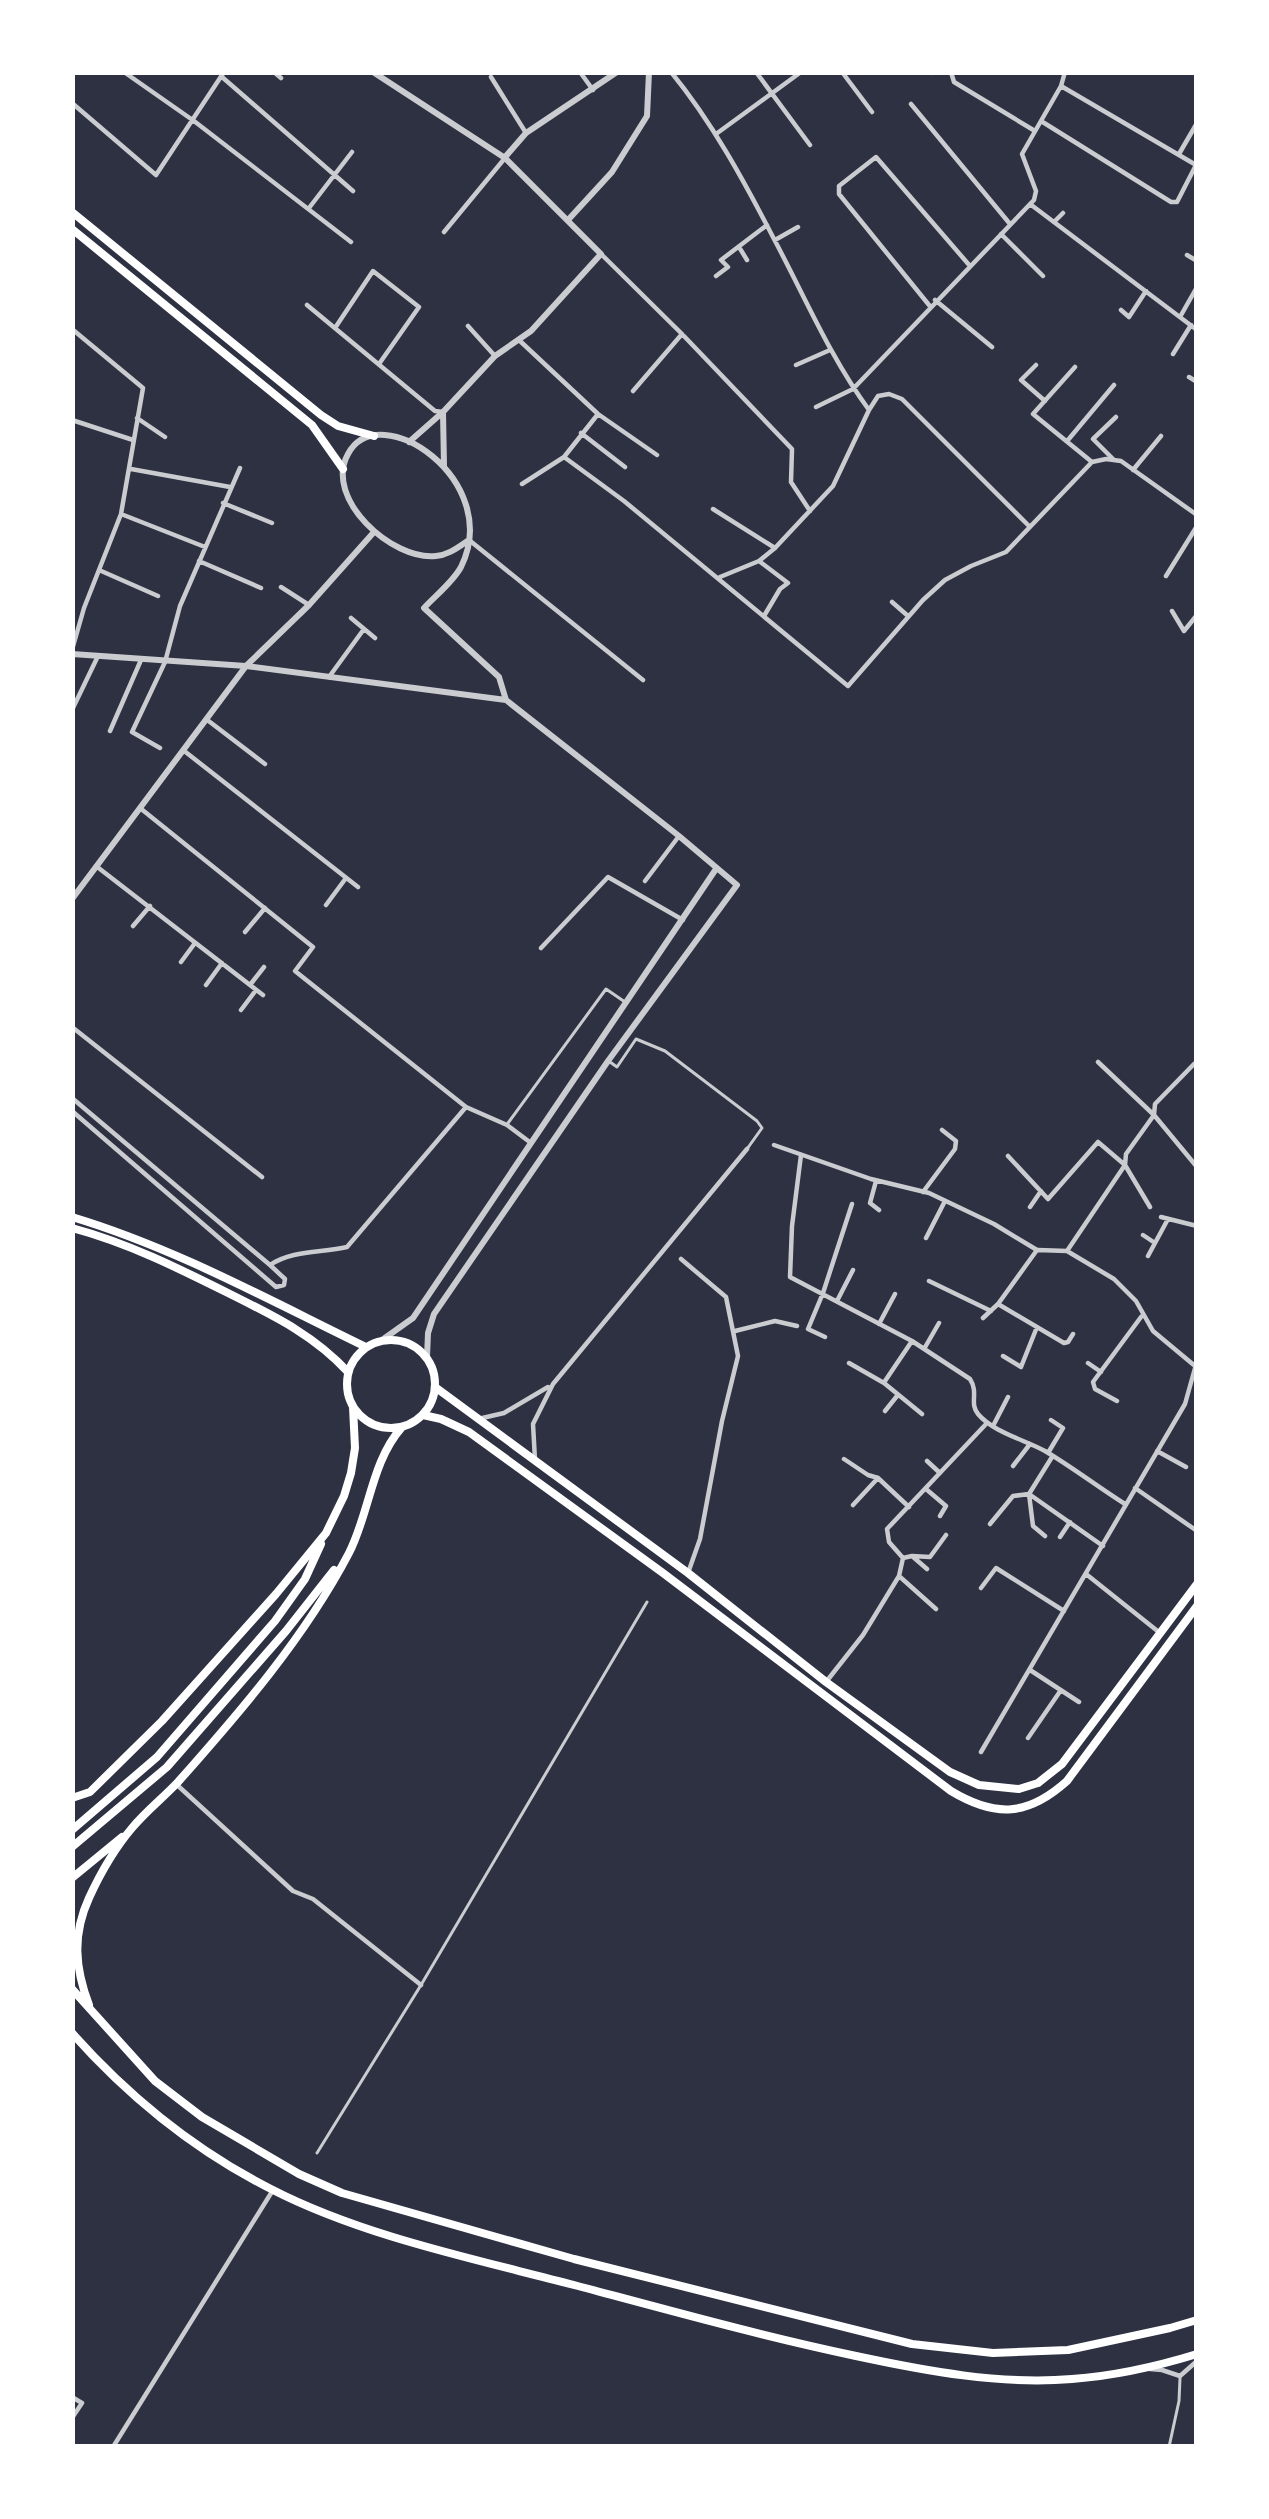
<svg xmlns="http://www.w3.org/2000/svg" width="1269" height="2519" viewBox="0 0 1269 2519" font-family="Raleway,sans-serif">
  <rect width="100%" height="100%" fill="#2d3142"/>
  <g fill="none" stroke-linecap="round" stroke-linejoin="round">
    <!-- service -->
    <path stroke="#caccd0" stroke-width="3" d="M610,1062L617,1067L636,1039L665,1051L757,1121L762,1128L747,1149
      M508,1123L606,989L625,1002
      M317,2153L421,1985L647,1602
      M1169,2447L1179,2401L1180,2378"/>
    <!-- minor -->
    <path stroke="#caccd0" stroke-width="4.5" d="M124,72L194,121L351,242
      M274,72L281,78
      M580,72L593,90
      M671,72C712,122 744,181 774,239C805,297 830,357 869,410L833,486L775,548L759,561L720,577
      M756,72L810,145
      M842,72L872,112
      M932,72V73
      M951,72L954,82L1035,131
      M222,77L353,191
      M491,77L526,133
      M72,103L156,175L224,72
      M911,104L1010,224
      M1041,121L1171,202H1177L1196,165L1061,86
      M716,134L801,72
      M1179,154L1197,123
      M1030,204L1197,330
      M309,208L352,152
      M1054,222L1063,213
      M444,232L505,158
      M1001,234L1043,276
      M775,240L798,227
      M739,247L747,260
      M601,254L682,334L792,449L791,482L810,511
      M1187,255L1197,261
      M716,276L728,267L721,260L767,225
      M935,300L992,347
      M307,305L435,411L443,412
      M929,305L839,194V186L876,157L970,266
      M1121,310L1129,317L1146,291
      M1180,317L1197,287
      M468,326L495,356
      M335,328L373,271L419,307L379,364
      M72,329L143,388L121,514L84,608L72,650
      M520,341L598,414L657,455
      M1173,354L1191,325
      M796,365L830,350
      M1036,365L1021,380L1045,401
      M1075,367L1033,414L1092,462
      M1189,377L1197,382
      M633,391L682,334
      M816,407L853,389L1034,200L1036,191L1022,154L1061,86L1065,72
      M869,410L878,396L889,394L902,399L1029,526
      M137,418L165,437
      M72,420L133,440
      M581,433L625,467
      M1068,440L1114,385
      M564,457L624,501L848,686L923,600L945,580L971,566L1006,552L1092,462L1106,459L1121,461L1197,515
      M1114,460L1093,439L1116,417
      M131,469L230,487
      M1133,470L1161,436
      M522,484L564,457L598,414
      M223,503L272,523
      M713,509L775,548
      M121,514L205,547
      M469,540L643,680
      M199,561L261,588
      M759,561L788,583L780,589L764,616
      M99,570L158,596
      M1166,576L1197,526
      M281,587L309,605
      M892,602L908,616
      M1172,611L1184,631L1197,615
      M351,618L375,638
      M329,677L364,629
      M72,710L98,656
      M206,719L265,764
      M110,731L141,660
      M160,748L132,732L165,662L180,606L240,468
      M183,750L358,887
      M140,808L313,947L295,971L466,1107L507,1125L531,1143
      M96,866L263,995
      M645,881L679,836
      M326,905L346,878
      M133,926L150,906
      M245,932L265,908
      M541,948L608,877L683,920
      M181,962L195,943
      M206,985L222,963
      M250,985L264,967
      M241,1010L256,990
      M72,1027L262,1177
      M1098,1062L1154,1115L1197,1167
      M72,1098L270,1265L285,1279L284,1285L276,1287L72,1111
      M774,1145L871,1179L929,1193L994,1224L1037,1250
      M801,1155L792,1226L790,1277L912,1341L970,1379C979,1393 969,1403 978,1414C993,1432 1025,1440 1045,1451C1072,1467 1098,1487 1125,1504
      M1008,1156L1048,1199L1098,1142L1125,1165L1150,1207
      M876,1181L870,1203L879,1210
      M923,1192L955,1149L956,1141L942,1130
      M1030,1207L1041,1191
      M1161,1217L1197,1226
      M1143,1235L1155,1243
      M926,1238L945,1201
      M1038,1250L1067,1251L1114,1279L1136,1301L1153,1331L1195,1366
      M1067,1251L1125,1165L1126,1154L1154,1115L1155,1104L1194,1064
      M1148,1256L1168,1219
      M681,1259L726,1297L738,1356L722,1421L700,1539L688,1573
      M270,1265C292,1250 321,1253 347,1247L466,1107
      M929,1281L991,1311
      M837,1301L853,1270
      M998,1304L1064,1343L1068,1342L1073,1334
      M983,1318L998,1304L1037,1250
      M879,1324L895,1294
      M735,1331L775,1321L797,1326
      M825,1337L808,1329L823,1293L852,1204
      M924,1349L939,1323
      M1003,1356L1021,1367L1037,1327
      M849,1363L884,1383L922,1414
      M1088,1363L1101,1372
      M885,1381L912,1341
      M1117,1401L1095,1389L1093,1382L1141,1317
      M885,1411L897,1396
      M478,1419L504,1413L548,1387
      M993,1426L1008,1397
      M1157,1451L1186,1467
      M1048,1453L1063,1428L1051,1420
      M844,1459L868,1475L878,1478L909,1507
      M535,1460L533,1424L553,1384L747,1149
      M927,1461L940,1473
      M1013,1466L1030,1444
      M1135,1488L1197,1531
      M926,1489L946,1506L940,1516
      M1029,1494L1103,1546
      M1029,1494L1033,1526L1045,1536
      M853,1505L878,1478
      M990,1524L1013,1496L1029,1494L1052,1457
      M1060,1537L1070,1522
      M912,1556L930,1557L946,1535
      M903,1558L889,1542L887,1529L987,1423
      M1086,1574L1160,1633
      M899,1576L903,1558L912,1556L927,1569
      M981,1588L996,1568L1064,1611
      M1030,1670L1079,1702
      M826,1682L863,1635L899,1576L936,1609
      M1028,1738L1061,1690
      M981,1752L1185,1404L1197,1361
      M176,1784L293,1891L313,1899L421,1985
      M1150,2369L1162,2370L1180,2376L1197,2361
      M72,2397L82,2403L72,2418
      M113,2447L273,2190"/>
    <!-- tertiary -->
    <path stroke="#caccd0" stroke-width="6" d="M373,72L505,158L601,254L531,331L495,356L443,412L409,442
      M506,156L526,133L617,72
      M568,220L612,172L647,116L649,72
      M443,412L444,466
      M469,540C458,547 449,555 436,556C393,561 323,499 348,454C379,396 504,480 461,567C453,582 435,596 424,608L499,677L506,700
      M72,654L246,666L506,700L679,836L737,885L608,1061L434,1314L428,1333L427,1357
      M72,899L246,666L309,605L374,532
      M382,1340L413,1318L716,869"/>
    <!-- secondary -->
    <path stroke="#fff" stroke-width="8" d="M72,212L321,415L338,426L374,436
      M72,229L312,425L343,469"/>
    <!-- primary -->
    <path stroke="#fff" stroke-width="8" d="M72,1217C175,1248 269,1300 366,1347
      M72,1228C128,1243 178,1268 230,1294C274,1316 314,1335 348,1372
      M435,1387L688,1573L826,1682L950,1772L979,1785L1019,1789L1038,1783L1062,1764L1197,1584
      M423,1415L441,1419L469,1432L663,1573L951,1791C996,1818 1028,1816 1067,1781L1197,1606"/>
    <!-- trunk -->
    <path stroke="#fff" stroke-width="8" d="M347 1384a44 44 0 1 1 88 0a44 44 0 1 1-88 0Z
      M72,1798L90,1792L162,1721L276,1594L326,1533L344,1496L351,1473L355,1448L353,1407
      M72,1830L157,1757L275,1621L305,1579L321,1544
      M72,1847L167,1767L286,1631L334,1570
      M72,1878L122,1837
      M72,1989L155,2081L202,2117L299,2174L342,2193L574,2259L912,2344L993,2353L1068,2350L1170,2328L1197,2320
      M89,2005C75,1968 72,1935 89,1898C100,1874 115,1848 132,1828C146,1811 163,1798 178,1782C241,1711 305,1637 349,1553C370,1512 371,1462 402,1427
      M72,2033C129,2097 194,2150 271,2189C362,2236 475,2259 574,2285C668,2310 761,2336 856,2356C926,2371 1000,2385 1072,2379C1113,2376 1158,2366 1197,2354"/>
  </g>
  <!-- border -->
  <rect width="1269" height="2519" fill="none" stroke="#ffffff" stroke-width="150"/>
</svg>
